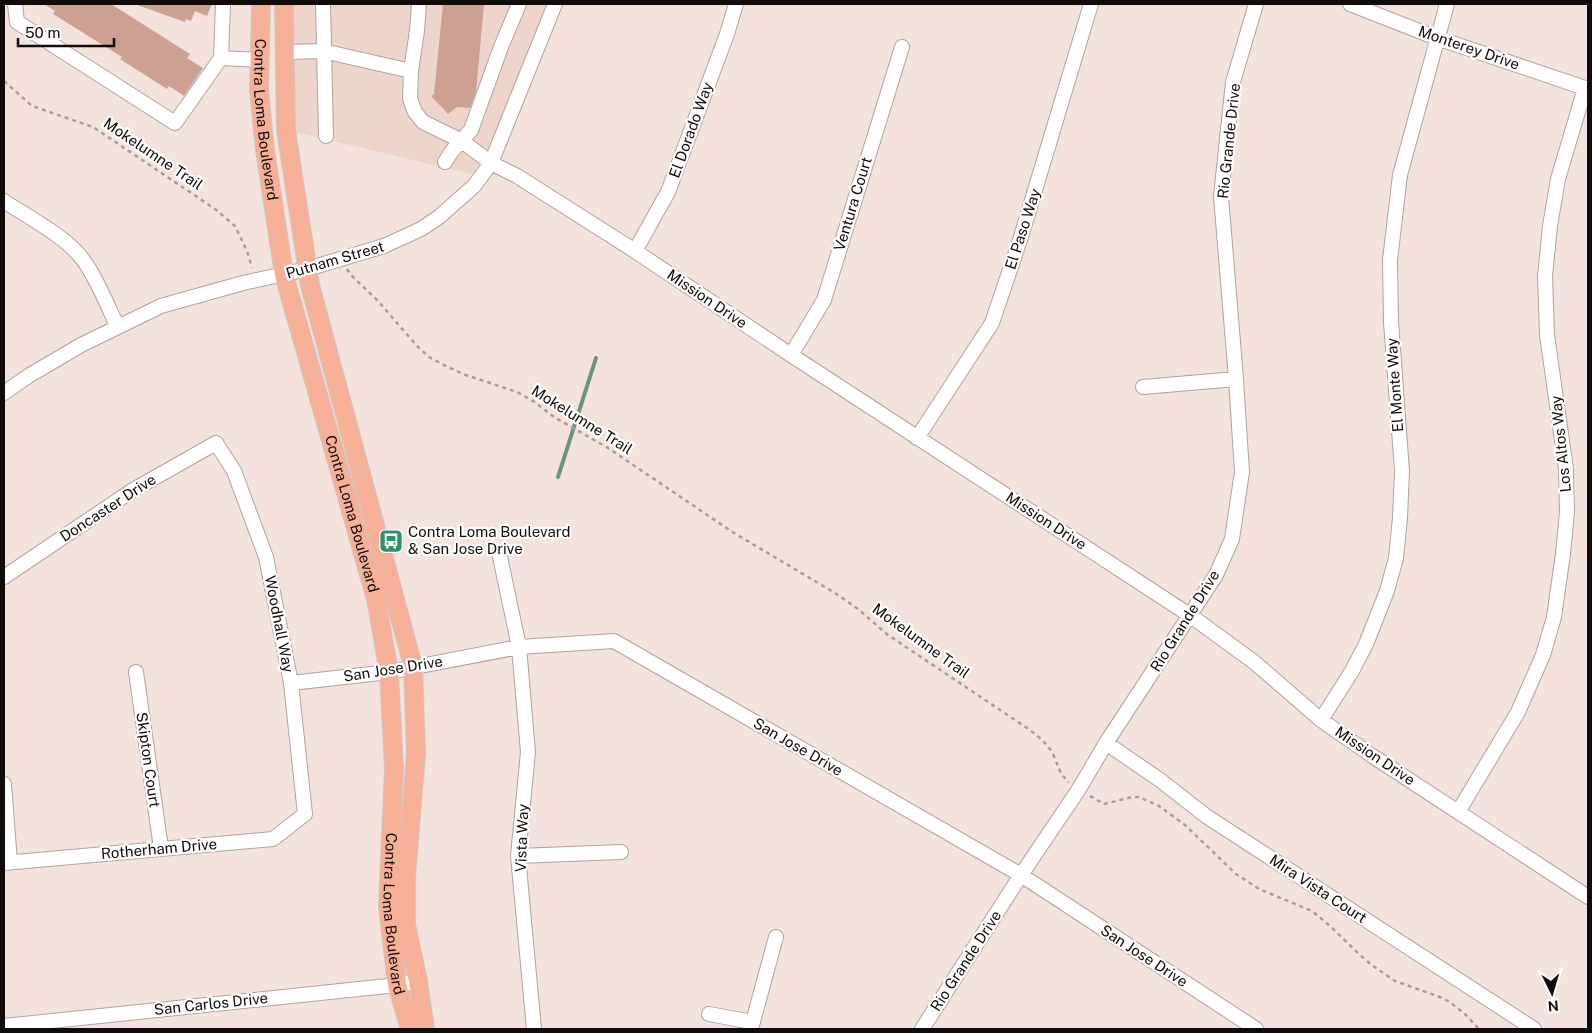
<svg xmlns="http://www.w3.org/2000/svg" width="1592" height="1033" viewBox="0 0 1592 1033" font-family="'Public Sans',sans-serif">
  <rect width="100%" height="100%" fill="#f4e3dd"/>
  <!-- built -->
  <path fill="#eed5cc" d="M284,4H555L481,176L286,130Z"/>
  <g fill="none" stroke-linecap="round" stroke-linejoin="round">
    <!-- stream -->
    <path stroke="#6a9481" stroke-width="4" d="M558,477L596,358"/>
  </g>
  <!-- building -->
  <path fill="#cca192" d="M44,4H111L190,54L187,58L203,68L184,96L169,86L167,89L120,59L122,57L53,14L55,11Z
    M137,4H212L207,16L195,11L191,21L186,19L185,22L137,5Z
    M443,4H484L476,92L470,108L457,107L448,114L431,96L434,94Z"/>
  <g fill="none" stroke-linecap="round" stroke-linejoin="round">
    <!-- minor casing -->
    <g stroke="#b2a29c" stroke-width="16">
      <path id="minor" d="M15,4L17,22L175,123L221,58L223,4
        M323,4L326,136
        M419,4L417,31L411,71L410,99L415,112L423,122L462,141L491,163L517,176L635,251L791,355L1191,616L1254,662L1321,720L1374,757L1588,897
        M1350,4L1437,38L1588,89
        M284,52L323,51L411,71
        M221,58L260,60
        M445,162L452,151L471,130L501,47L519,4
        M4,201C29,218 66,236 84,261C98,281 107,304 117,326
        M635,251L668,192L727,34L736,4
        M791,355L824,300L902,47
        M1143,387L1236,379
        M4,393L30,375L81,345L161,306L243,283L307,269L384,246L421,229L439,217L474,186L491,163L555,4
        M917,438L992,323L1020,240L1091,4
        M499,552L519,647L528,752L518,856L534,1029
        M4,577L133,490L216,443L234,471L266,557L291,683L305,814L273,839L4,863
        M136,672L161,848
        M291,683L389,672L519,647L614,641L1021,875L1256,1029
        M1321,720L1352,671L1366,644L1387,591L1396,558L1400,518L1402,471L1391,322L1390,260L1400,175L1447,4
        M1106,743L1160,780L1206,816L1534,1029
        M4,784L10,862
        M1458,812L1518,712L1543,655L1554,617L1563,554L1567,512L1566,469L1547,335L1545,276L1550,226L1558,179L1585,88
        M518,856L621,852
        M709,1014L752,1022
        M4,1026L397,985L418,981
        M751,1029L776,937
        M922,1029L1021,875L1079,789L1106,743L1216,575L1232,539L1242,472L1236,379L1221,196L1233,82L1256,4"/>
    </g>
    <!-- major casing -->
    <g stroke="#cbc9c9" stroke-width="20">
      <g id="major">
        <path id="s1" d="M261,4L259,91L265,150L284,275L376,599L389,672L394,769L388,906L397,985L410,1029"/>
        <path d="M284,4L286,130L310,285L413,666L416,753L406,877V925L418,981L425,1029"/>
      </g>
    </g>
    <!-- path -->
    <path stroke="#a99c97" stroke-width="2.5" stroke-dasharray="4 4" stroke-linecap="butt" d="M4,81L32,106L93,127L215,209L235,226L247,251L252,268
      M347,269L350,274L378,301L417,346L429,357L444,365L463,374L517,392L533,401L554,417L608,448L734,533L835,593L858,609L888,635L1027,728C1037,735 1047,743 1053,754C1058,765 1059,774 1069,782
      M1090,796L1104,804L1132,797H1139L1159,806L1185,825L1236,874L1259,889L1312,911L1330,926L1361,956L1373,966L1395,981L1440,997L1450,1002L1466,1015L1479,1029"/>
    <!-- minor -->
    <use href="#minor" stroke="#fff" stroke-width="14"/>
    <!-- major -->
    <use href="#major" stroke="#f6b097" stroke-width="18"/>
  </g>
  <!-- icons -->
  <defs>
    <g id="bus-square" transform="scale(1.25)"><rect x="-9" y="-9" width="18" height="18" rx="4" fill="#2e926d" stroke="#fff"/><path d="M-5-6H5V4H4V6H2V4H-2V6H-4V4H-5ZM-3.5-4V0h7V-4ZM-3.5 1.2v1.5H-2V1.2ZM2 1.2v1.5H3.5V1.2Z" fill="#fff"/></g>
  </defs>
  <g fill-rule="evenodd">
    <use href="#bus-square" x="391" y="541"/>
  </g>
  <g text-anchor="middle" stroke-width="4.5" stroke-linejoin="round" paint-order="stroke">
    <!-- street labels -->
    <g font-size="15" fill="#110b09" stroke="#fff">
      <text transform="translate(1469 48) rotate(19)" y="5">Monterey Drive</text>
      <text dy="5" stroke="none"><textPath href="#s1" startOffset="116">Contra Loma Boulevard</textPath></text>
      <text transform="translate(691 130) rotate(-70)" y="5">El Dorado Way</text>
      <text transform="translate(1229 141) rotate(-84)" y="5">Rio Grande Drive</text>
      <text transform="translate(153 154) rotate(34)" y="5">Mokelumne Trail</text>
      <text transform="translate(853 204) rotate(-73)" y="5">Ventura Court</text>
      <text transform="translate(1023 229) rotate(-72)" y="5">El Paso Way</text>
      <text transform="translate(335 260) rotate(-16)" y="5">Putnam Street</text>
      <text transform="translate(707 299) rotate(34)" y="5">Mission Drive</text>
      <text transform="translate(1395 385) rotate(-94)" y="5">El Monte Way</text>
      <text transform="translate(582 420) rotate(32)" y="5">Mokelumne Trail</text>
      <text transform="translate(1561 444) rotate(-96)" y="5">Los Altos Way</text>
      <text transform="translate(108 508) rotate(-33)" y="5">Doncaster Drive</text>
      <text dy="5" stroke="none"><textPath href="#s1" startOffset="521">Contra Loma Boulevard</textPath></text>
      <text transform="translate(1046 521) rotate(33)" y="5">Mission Drive</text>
      <text transform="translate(1185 621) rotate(-58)" y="5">Rio Grande Drive</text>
      <text transform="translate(279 624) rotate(79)" y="5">Woodhall Way</text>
      <text transform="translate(921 641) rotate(36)" y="5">Mokelumne Trail</text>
      <text transform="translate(393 669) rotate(-9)" y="5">San Jose Drive</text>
      <text transform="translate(798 747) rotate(30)" y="5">San Jose Drive</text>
      <text transform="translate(1375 756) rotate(34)" y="5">Mission Drive</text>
      <text transform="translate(148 760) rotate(82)" y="5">Skipton Court</text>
      <text transform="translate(522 838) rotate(-88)" y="5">Vista Way</text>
      <text transform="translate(159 849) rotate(-5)" y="5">Rotherham Drive</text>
      <text transform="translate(1318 889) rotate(33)" y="5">Mira Vista Court</text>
      <text dy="5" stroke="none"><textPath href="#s1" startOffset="926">Contra Loma Boulevard</textPath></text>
      <text transform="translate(1144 956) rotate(33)" y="5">San Jose Drive</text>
      <text transform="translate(966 961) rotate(-57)" y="5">Rio Grande Drive</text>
      <text transform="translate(211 1004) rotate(-6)" y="5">San Carlos Drive</text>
    </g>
    <!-- poi labels -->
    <g font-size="15" fill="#110b09" stroke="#fff" text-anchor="start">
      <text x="408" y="537">Contra Loma Boulevard<tspan x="408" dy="17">&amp; San Jose Drive</tspan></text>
    </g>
  </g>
  <!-- border -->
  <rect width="1592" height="1033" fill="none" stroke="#110b09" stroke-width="10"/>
  <!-- north arrow -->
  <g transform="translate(1552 993) rotate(175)" stroke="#ffffff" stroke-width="4" paint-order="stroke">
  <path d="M0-4L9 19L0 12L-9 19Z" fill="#110b09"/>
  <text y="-8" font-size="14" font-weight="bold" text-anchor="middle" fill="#110b09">N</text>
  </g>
  <!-- scale -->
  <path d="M18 38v8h96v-8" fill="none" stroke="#110b09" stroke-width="2.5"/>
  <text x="25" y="38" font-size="15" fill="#110b09" stroke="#ffffff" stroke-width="4" paint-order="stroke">50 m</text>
</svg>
